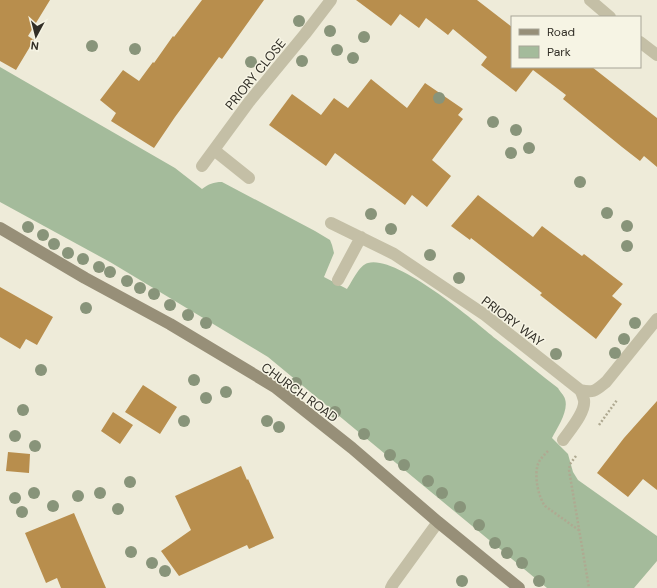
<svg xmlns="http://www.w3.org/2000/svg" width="657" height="588" viewBox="0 0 657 588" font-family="'DM Sans',sans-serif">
  <rect width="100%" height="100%" fill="#eeebd9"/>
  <!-- green -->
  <path fill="#a4bb9b" d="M0,67L175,168L202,189C209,184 213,182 222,182L315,231L330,240L332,245L334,253L324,277L347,289C352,282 359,265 368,263C397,255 473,320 496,339C517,355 537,372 558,388C560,392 564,395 565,399C569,411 557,428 552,438L568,454L573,472L578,480L657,536V561L634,588H547L268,357L110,262L0,202Z"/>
  <!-- building -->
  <path fill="#b88e4d" d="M0,0H50L28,36L34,40L16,70L0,61Z
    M202,0H264L222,59L219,57L175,117L154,148L111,121L116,113L100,100L123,70L139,81L153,62L154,63L173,36L174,37Z
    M356,0H477L512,27V67H592L657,118V167L644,156L640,161L622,147L563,99L566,95L533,70L516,92L481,65L487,57L453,29L448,35L426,18L419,28L400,14L391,26Z
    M371,79L407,108L425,83L463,109L458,115L463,119L432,160L451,176L427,207L412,195L405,205L335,153L326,166L269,125L292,94L321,115L334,98L348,108Z
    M478,195L533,237L542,226L582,256L584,254L623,284L612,296L622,304L596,339L540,295L542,293L471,238L470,240L451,226Z
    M0,287L53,317L37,345L26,339L20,349L0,337Z
    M143,385L177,407L160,434L125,412Z
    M657,401V490L643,479L628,497L597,473L624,438Z
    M113,412L133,425L120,444L101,431Z
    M8,452L30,454L29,473L6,471Z
    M241,466L247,480L248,479L274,538L249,549L247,545L179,576L161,551L191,530L175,496Z
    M74,513L96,565L106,588H61L57,578L46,583L25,533Z"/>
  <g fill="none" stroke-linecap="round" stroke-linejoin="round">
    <!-- path -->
    <path stroke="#afa991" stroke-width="2.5" stroke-dasharray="2 2" stroke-linecap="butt" d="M599,425L617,400
      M548,451C544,455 540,459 538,464C534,476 538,496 545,506L580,531
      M576,456L570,464L569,470L589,588"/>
    <!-- lane -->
    <path stroke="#c4bfa6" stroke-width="12" d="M391,588L393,584L438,522"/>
    <!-- street -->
    <path stroke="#c4bfa6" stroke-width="12" d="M590,0L610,17
      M640,42L657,55
      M214,150L249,178
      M202,166L249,102L305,34L331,0
      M331,223L394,254L485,315L580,390C594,393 595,391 606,382L657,319
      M338,280L361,237
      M563,440C570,430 586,412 584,400C583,397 582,393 580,390"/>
    <!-- secondary -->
    <path stroke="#978f78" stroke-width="12" d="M0,228L85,278L170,324L275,387L352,448L438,522L519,588"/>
  </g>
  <!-- trees -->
  <g fill="#88947a">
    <circle cx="299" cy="21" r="6"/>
    <circle cx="330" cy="31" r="6"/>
    <circle cx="364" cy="37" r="6"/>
    <circle cx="92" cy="46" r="6"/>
    <circle cx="135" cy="49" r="6"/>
    <circle cx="337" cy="50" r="6"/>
    <circle cx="353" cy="58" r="6"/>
    <circle cx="302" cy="61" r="6"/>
    <circle cx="251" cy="62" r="6"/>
    <circle cx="439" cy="98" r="6"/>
    <circle cx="493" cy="122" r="6"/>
    <circle cx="516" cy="130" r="6"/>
    <circle cx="529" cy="148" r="6"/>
    <circle cx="511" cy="153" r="6"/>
    <circle cx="580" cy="182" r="6"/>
    <circle cx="607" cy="213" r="6"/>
    <circle cx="371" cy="214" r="6"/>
    <circle cx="627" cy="226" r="6"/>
    <circle cx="28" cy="227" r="6"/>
    <circle cx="391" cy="229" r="6"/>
    <circle cx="43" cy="235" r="6"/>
    <circle cx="54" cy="244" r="6"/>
    <circle cx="627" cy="246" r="6"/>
    <circle cx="68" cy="253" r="6"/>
    <circle cx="430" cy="255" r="6"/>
    <circle cx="83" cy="259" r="6"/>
    <circle cx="99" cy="267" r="6"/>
    <circle cx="110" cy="272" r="6"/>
    <circle cx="459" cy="278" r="6"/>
    <circle cx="127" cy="281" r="6"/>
    <circle cx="140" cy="288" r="6"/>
    <circle cx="154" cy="294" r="6"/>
    <circle cx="170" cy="305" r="6"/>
    <circle cx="86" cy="308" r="6"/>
    <circle cx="188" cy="315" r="6"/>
    <circle cx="206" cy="323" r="6"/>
    <circle cx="635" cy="323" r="6"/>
    <circle cx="624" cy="339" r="6"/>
    <circle cx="615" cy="353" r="6"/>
    <circle cx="556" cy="354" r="6"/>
    <circle cx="41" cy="370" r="6"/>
    <circle cx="194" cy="380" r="6"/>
    <circle cx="296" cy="383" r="6"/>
    <circle cx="226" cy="392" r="6"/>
    <circle cx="206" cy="398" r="6"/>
    <circle cx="23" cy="410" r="6"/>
    <circle cx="335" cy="412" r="6"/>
    <circle cx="184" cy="421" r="6"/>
    <circle cx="267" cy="421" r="6"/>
    <circle cx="279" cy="427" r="6"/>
    <circle cx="364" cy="434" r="6"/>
    <circle cx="15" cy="436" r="6"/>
    <circle cx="35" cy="446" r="6"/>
    <circle cx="390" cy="455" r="6"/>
    <circle cx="404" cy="465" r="6"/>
    <circle cx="428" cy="481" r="6"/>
    <circle cx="130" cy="482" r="6"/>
    <circle cx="34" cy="493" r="6"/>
    <circle cx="100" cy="493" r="6"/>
    <circle cx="442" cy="493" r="6"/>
    <circle cx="78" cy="496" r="6"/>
    <circle cx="15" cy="498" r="6"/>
    <circle cx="53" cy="506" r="6"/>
    <circle cx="460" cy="507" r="6"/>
    <circle cx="118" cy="509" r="6"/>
    <circle cx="22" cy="512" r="6"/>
    <circle cx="479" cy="525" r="6"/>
    <circle cx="495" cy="543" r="6"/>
    <circle cx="131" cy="552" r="6"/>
    <circle cx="507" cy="553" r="6"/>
    <circle cx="152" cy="563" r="6"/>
    <circle cx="522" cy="563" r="6"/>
    <circle cx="165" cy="571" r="6"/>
    <circle cx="462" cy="581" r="6"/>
    <circle cx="539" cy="581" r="6"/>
  </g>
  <g text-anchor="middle" stroke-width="3" stroke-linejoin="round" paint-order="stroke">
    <!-- street labels -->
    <g font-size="13" fill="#312e26" stroke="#f6f4e4">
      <text transform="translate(255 74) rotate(-51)" y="5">PRIORY CLOSE</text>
      <text transform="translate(513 321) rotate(37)" y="5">PRIORY WAY</text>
      <text transform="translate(300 392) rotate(36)" y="5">CHURCH ROAD</text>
    </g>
  </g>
  <!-- legend -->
  <rect x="511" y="16" width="130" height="52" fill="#f6f4e4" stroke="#a7a598"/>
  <rect x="519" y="29" width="20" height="6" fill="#978f78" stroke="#a7a598"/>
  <text x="547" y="36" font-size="12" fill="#312e26">Road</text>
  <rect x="519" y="46" width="20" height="12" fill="#a4bb9b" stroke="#a7a598"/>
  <text x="547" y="56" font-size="12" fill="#312e26">Park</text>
  <!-- north arrow -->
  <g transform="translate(36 36) rotate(187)" stroke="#f6f4e4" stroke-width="3" paint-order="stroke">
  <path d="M0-3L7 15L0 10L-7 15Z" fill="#312e26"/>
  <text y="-6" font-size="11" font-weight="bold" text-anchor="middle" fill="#312e26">N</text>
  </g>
</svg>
